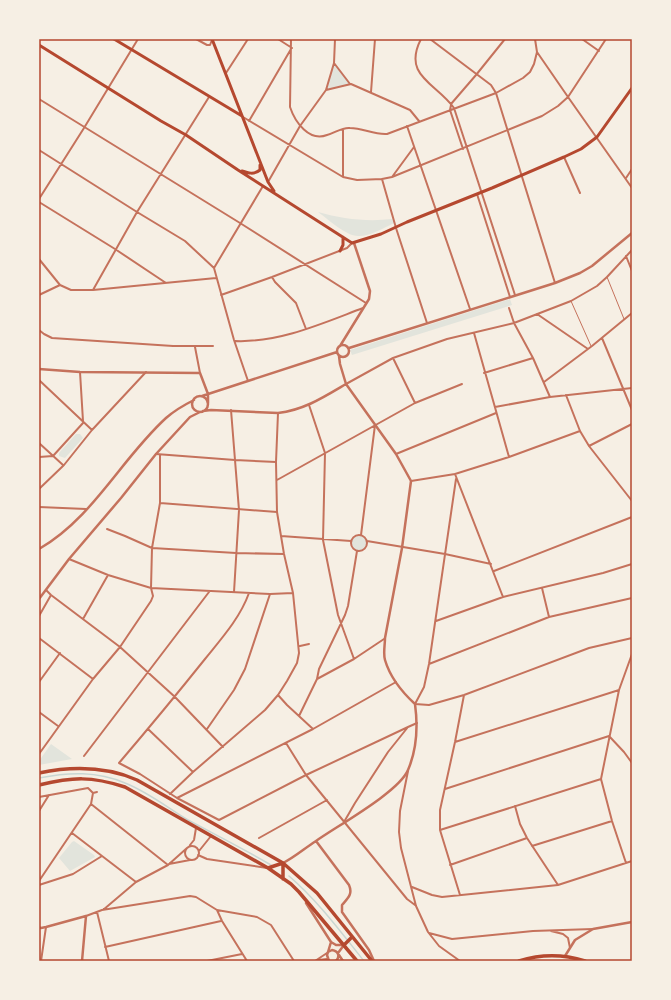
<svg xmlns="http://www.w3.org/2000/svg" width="671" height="1000" viewBox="0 0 671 1000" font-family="'Fira Sans',sans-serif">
  <rect width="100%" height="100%" fill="#f6efe4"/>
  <!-- green -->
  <path fill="#e2e4dc" d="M334,63L351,84L326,90Z
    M318,212C342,219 367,222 392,219L394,223C384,228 368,237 358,236C346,236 328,219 318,212Z
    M510,299L512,305L352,355L350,350Z
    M76,434H80L83,438L65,458L59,456V453Z
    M351 543a8 8 0 1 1 16 0a8 8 0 1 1-16 0Z
    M51,744L72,759L39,765V761Z
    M74,841L94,855L95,857L70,871L59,858L72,842Z"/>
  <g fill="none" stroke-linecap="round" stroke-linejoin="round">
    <!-- stream -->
    <path stroke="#c9d6d2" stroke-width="1.5" d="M39,778C69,772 97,771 125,783C148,792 168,808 188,820C216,835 244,849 271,865
      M289,876C318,901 340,931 364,961"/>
    <!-- service -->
    <path stroke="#c5725c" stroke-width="1" d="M607,277L624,319
      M571,301L591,346"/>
    <!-- minor -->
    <path stroke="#c5725c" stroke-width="2" d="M196,39L207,45H210L212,40
      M278,39L292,48
      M291,39L290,107C295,122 309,142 327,135C335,133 342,127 350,128C363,128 374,135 387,134L496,93L523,78L530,72L534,64L537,52
      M421,39C402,76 436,83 454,108L515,295
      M430,39L491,85L496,93L555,283
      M535,39L537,52L568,97L632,188
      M582,39L599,51
      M334,63L350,84
      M226,73L248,39
      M326,90L351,84L410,110L419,121
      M371,92L375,39
      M39,99L240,223L366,303
      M451,104L476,75L505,39
      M451,105L450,110L463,149
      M243,117L343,177L357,180L382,179L392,177L542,116L558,106L568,97L606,39
      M249,121L291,49
      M407,126L470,309
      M343,129V177
      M39,150L137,212L185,241L214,268
      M564,157L580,193
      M392,177L414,147
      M626,178L632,169
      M382,179L396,228L427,323
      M268,182L300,126L326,90L334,63L335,39
      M477,194L510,297
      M39,199L84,128L138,39
      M39,202L115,249L166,283
      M626,256L632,271
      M39,259L60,285L71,290H93L216,278
      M272,277L275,282L296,303L306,329
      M93,290L137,212L209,97
      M39,295L60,285
      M221,295L272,277L347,248L352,243
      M509,308L514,323L533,358L550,397
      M537,314L588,349
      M39,330L44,334L52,338L173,346H213
      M474,333L509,457
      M602,338L632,410
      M235,341C279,343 323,323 363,308
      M195,347L200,373
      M393,358L415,403
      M80,372L83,421
      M484,373L533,358
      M39,380L92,430
      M248,381L234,340L214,268L263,186
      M544,382L592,346L632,313
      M346,384L393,358L447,339L514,323L571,301L597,286L607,277L632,250
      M566,395L580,431L589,446L632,501
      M309,405L325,453L323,540L338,615L354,659
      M495,407L550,397L632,388
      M231,410L239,510L234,592
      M39,443L63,465
      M589,446L632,424
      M156,454L235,460L276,462
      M396,454L496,413
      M39,457L53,456L83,423
      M455,474L503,597
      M456,479L429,664L424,687L415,704L429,705L464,695L589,648L632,638
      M277,480L415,403L462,384
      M411,481L455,474L509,457L580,431
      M39,489L64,465L92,430L146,372
      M160,503L277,512
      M39,507L86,509
      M107,529L125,536L152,548L236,553L284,554
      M351 543a8 8 0 1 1 16 0a8 8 0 1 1-16 0Z
      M361,535L375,425
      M281,536L351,541
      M367,541L445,554L491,564
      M69,559L108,575L151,588L270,594L293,593
      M494,571L632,517
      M46,590L51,595L120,647L175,697L223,747
      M249,593C240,618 222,638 205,659C177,694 148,729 119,763L140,774L177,798L219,820L306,775L408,727
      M39,616L51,595
      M549,617L632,598
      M83,619L108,575
      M436,621L503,597L603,573L632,564
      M39,638L93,679
      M300,646L309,644
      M429,664L549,617L542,588
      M317,679L354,659L384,639
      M39,682L60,653
      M278,695L287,705L313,729
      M39,712L58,726
      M299,716L317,679L319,669L345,615L348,606L357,551
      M148,729L193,772
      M207,729L234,690L245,669L270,594
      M455,742L619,690
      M286,743L306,775L407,899L415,905
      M39,754L93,679L120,647L151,601L153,596L151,588L152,548L160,503V455
      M84,756L209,592
      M408,771L400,811L399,832L401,848L416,906L428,932L439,946L460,961
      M445,789L609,736L624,752L632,763
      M170,794L193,772L265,710L278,695L287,681L297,663L299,653L293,593L284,554L277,512L276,462L278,413
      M39,797L88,788L93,793
      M177,798L313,729L396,682
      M91,804L168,865
      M515,806L520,824L527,838L558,885
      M39,811L49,795
      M344,822L355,803L388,752L408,727L417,723
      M440,830L601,779
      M72,833L136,882
      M259,838L327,800
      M190,845L194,840L196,828
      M532,846L612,821
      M185 853a7 7 0 1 1 14 0a7 7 0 1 1-14 0Z
      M199,851L211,836
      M198,855L207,859L267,868
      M626,863L612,821L601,779L619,690L632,654
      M169,864L190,860
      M450,865L527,838
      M39,881L91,804L93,793L97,792
      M39,885L73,874L102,856
      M412,887L432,895L442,897L558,885L632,861
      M460,895L440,830V810L455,742L464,695
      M103,910L136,882L168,865L187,848
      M217,910L257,917L271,925L294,961
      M97,912L109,961
      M86,916L102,910L190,896L196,897L217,910L222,921L247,961
      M551,931L563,934L568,938L570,948
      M429,933L452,939L533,931L593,929
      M105,947L221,921
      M318,960L327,959
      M41,961L46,927
      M207,961L242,954
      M315,961L327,953"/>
    <!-- tertiary -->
    <path stroke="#c5725c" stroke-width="2.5" d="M337 351a6 6 0 1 1 12 0a6 6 0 1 1-12 0Z
      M340,346L369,299L370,291L354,243
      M349,348L555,283L580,273L592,266L632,233
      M39,369L80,372L200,373L208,394V403
      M202,396L337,352
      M192 404a8 8 0 1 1 16 0a8 8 0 1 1-16 0Z
      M203,411L211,410L278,413C304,410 324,397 346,384
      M39,549C93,518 121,459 166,418C174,411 184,405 194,400
      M39,599L69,559L121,498L156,454L190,417L200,412
      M316,841L349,885C353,894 348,898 342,905V912L369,950L374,961
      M283,863C295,857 305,848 316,841C337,826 399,792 408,770C417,749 418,726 415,704C403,693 390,677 385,660C383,653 385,646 385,638L402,548L411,481L396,454L346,384L340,364L339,356
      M306,903L331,942L328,952
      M39,927L41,928L46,927L86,916L82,961
      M331,942L336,945H344
      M338,953L344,945
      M339,955L343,961
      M565,956L575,940L593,929L632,922
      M329,961L327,955L328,952L332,950C339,951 340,957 336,961"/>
    <!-- secondary -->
    <path stroke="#b5482f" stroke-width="3" d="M114,39L242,116
      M212,39L268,182L274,191
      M39,45L161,121L186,135L238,170L352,243L381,234L407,222L492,188L564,157L581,149L597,137L632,88
      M242,171C248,173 254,175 260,170V165
      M340,251L343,245V237"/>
    <!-- primary -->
    <path stroke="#b5482f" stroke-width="3.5" d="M39,773C73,766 105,766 137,780L283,863L317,893L372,961
      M39,785C73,777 91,776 125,787L268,868L291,884L299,892L357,961
      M283,863V879
      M268,868L283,863
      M344,945L352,937
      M519,961C541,954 563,954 585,961"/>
  </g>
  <!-- border -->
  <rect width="671" height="1000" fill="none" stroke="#f6efe4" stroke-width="80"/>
  <rect x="40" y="40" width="591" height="920" fill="none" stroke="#b5482f" stroke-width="1.5"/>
</svg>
